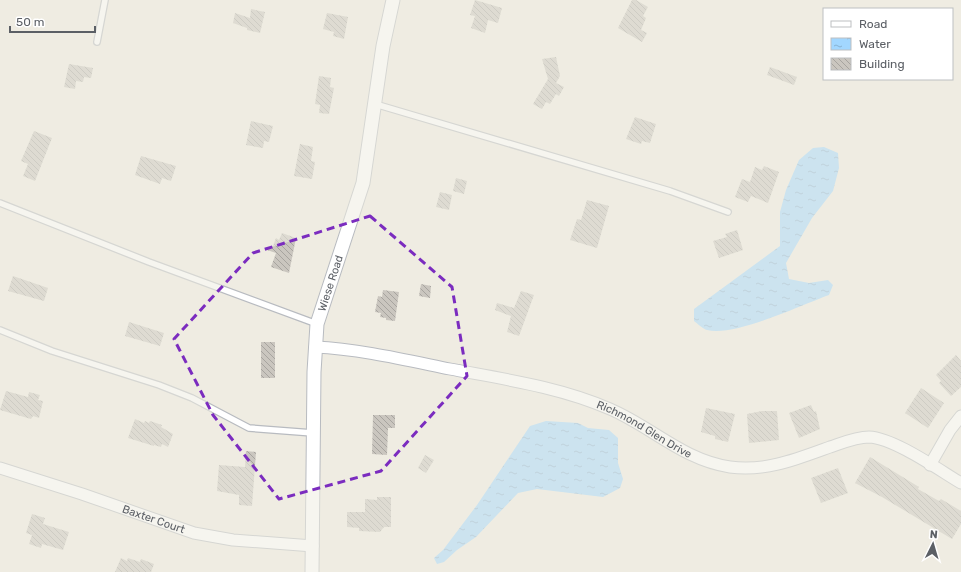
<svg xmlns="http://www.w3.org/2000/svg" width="961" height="572" viewBox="0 0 961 572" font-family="Rubik,sans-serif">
  <defs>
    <pattern id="water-ripples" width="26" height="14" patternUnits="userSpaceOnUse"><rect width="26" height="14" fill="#a2d7ff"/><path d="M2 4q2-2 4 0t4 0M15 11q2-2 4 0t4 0" fill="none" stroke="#87b2d2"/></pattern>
    <pattern id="building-back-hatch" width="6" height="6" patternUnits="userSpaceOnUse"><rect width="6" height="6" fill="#cac6bf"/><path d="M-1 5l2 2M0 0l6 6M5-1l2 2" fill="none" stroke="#a7a49f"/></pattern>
  </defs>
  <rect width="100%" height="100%" fill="#efece2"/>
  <!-- water -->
  <path fill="url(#water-ripples)" d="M824,147L838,153L839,168L833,191L812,218L786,263L789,279L809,283L828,280L833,285L829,295C801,305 735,337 707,330C703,329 698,324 694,321V309L780,246V212L786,190L799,160L813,148Z
    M546,421L578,423L588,428L609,430L618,438V463L623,479L620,488L603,497L537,489L518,493L476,537L457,550L444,562L437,564L434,558L443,550L477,505L530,426Z"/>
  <!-- building -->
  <path fill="url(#building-back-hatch)" d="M475,0L502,8L498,23L488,20L485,33L471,28L475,16L470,15Z
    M632,0H636L648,7L643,16L646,18L641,30L647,33L642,42L618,28Z
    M251,9L265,12L260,33L247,30V28L233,23L235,13L250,18Z
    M327,13L348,17L344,39L333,36L334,32L323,29Z
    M556,57L560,76L556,83L564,87L559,96L556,94L550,104L546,102L542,109L533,104L548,79L542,59Z
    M69,64L93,68L91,78L84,77L83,82L76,81L75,89L64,87Z
    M770,67L797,77L794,85L767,75Z
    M319,76L331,78L330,87L334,88L329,114L319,113L320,105L315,104Z
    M635,117L656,124L650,143L642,141L641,144L626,139Z
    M251,121L273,126L269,142L264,141L263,148L246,145Z
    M34,131L52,138L35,181L23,176L28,164L21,161Z
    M300,144L313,147L311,161L315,162L312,179L294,176Z
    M141,156L176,166L171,181L162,178L160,184L135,175Z
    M764,166L779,172L768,203L751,196L748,202L735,197L742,179L750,182L755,167L762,170Z
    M456,178L467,181L464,194L453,191Z
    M440,192L452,195L449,210L436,207Z
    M587,200L609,206L597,248L570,240L577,219L581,220Z
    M737,230L743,250L719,258L713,241L727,237L725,234Z
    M282,233L296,238L289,273L271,267L276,253L267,250L273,246L276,238L279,240Z
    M13,276L48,288L44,301L8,291Z
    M421,284L431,286L430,298L419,296Z
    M383,290L399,292L395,321L386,320V318L380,317L381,313L375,312L378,296L382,297Z
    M521,291L534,295L519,336L507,332L511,316L495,310L497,303L514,308Z
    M129,322L164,333L160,346L125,336Z
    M261,342H275V378H261Z
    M956,355L961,361V387L951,396L939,383L941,381L936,375Z
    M921,388L944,403L928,428L905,413Z
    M6,391L28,397L29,392L40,395L38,400L43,401L39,418L33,416L31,419L0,410Z
    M811,405L814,412L816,411L820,429L799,438L789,413Z
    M706,408L735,414L728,442L715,439V436L701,432Z
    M762,411H777L779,440L749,443L747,414Z
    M373,415H395V428H388L387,455L372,454Z
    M135,419L144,423L145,421L149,423L150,421L162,425L161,427L173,434L168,447L162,444L161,447L154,445V446L128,438Z
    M246,451L256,452L252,506L239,505V495L217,491L219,465L245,467Z
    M425,455L434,460L426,473L418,468Z
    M870,457L919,487L918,489L939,501L941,499L961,511V524L952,539L882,497L855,483Z
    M838,468L848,493L821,503L811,478Z
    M377,497H391V527H384L380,532L359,531V528L347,527V512H365V499L377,500Z
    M32,514L45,518L43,524L69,532L63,550L42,544L41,548L29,544L32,535L26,533Z
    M121,558L127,561L128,558L140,562L141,559L154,564L151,572H115Z"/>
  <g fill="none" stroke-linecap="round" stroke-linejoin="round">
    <!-- service casing -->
    <g stroke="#b8bbc0" stroke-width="8">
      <path id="service" d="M97,42L105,0
        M375,104L670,191L728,212
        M0,203L149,262L317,324
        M0,330L52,351L159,385L192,398L249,428L313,433"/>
    </g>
    <!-- minor casing -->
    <g stroke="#b8bbc0" stroke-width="13">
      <g id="minor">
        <path id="s1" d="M315,347C360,349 406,360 450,369C503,379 560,387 610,409C652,427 683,460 730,467C765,472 797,459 830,447C842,443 856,437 869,437C894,438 939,470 961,483"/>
        <path d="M930,465L950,430L961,416"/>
        <path id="s2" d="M0,468L82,494L194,533L233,540L313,546"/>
      </g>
    </g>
    <!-- tertiary casing -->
    <g stroke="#b8bbc0" stroke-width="15">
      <g id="tertiary">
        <path id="s3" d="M312,572L314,372L317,324L363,183L383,46L393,0"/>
      </g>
    </g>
    <!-- service -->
    <use href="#service" stroke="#fff" stroke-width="5.5"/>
    <!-- minor -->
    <use href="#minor" stroke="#fff" stroke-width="11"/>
    <!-- tertiary -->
    <use href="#tertiary" stroke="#fff" stroke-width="13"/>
  </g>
  <!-- marked area -->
  <path d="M0 0H961V572H0ZM370,216L452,287L467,376L381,471L279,499L213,415L174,339L253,253Z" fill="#efece2" fill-opacity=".55" fill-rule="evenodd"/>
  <path fill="none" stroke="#7b2cbf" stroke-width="3" stroke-dasharray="8 5" stroke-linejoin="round" d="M370,216L452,287L467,376L381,471L279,499L213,415L174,339L253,253Z"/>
  <g text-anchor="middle" stroke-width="3" stroke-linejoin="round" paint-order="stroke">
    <!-- street labels -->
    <g font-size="11" fill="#5b5f65" stroke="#fff">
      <text dy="4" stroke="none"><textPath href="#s3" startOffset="291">Wiese Road</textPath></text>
      <text dy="4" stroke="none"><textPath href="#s1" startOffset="342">Richmond Glen Drive</textPath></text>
      <text dy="4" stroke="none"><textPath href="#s2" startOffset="162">Baxter Court</textPath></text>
    </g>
  </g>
  <!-- legend -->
  <rect x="823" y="8" width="130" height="72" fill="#ffffff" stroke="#bdbfc1"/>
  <rect x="831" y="21" width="20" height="6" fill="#ffffff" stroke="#bdbfc1"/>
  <text x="859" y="28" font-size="12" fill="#5b5f65">Road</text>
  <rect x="831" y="38" width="20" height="12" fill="url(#water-ripples)" stroke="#bdbfc1"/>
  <text x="859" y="48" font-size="12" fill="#5b5f65">Water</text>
  <rect x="831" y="58" width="20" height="12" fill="url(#building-back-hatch)" stroke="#bdbfc1"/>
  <text x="859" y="68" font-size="12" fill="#5b5f65">Building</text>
  <!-- north arrow -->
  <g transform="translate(933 544) rotate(5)" stroke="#ffffff" stroke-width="3" paint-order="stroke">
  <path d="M0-3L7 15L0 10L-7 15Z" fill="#5b5f65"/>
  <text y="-6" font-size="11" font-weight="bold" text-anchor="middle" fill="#5b5f65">N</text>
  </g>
  <!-- scale -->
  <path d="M10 26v6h85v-6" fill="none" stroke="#5b5f65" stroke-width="2"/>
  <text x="16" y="26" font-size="12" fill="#5b5f65" stroke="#ffffff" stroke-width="3" paint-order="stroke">50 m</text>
</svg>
